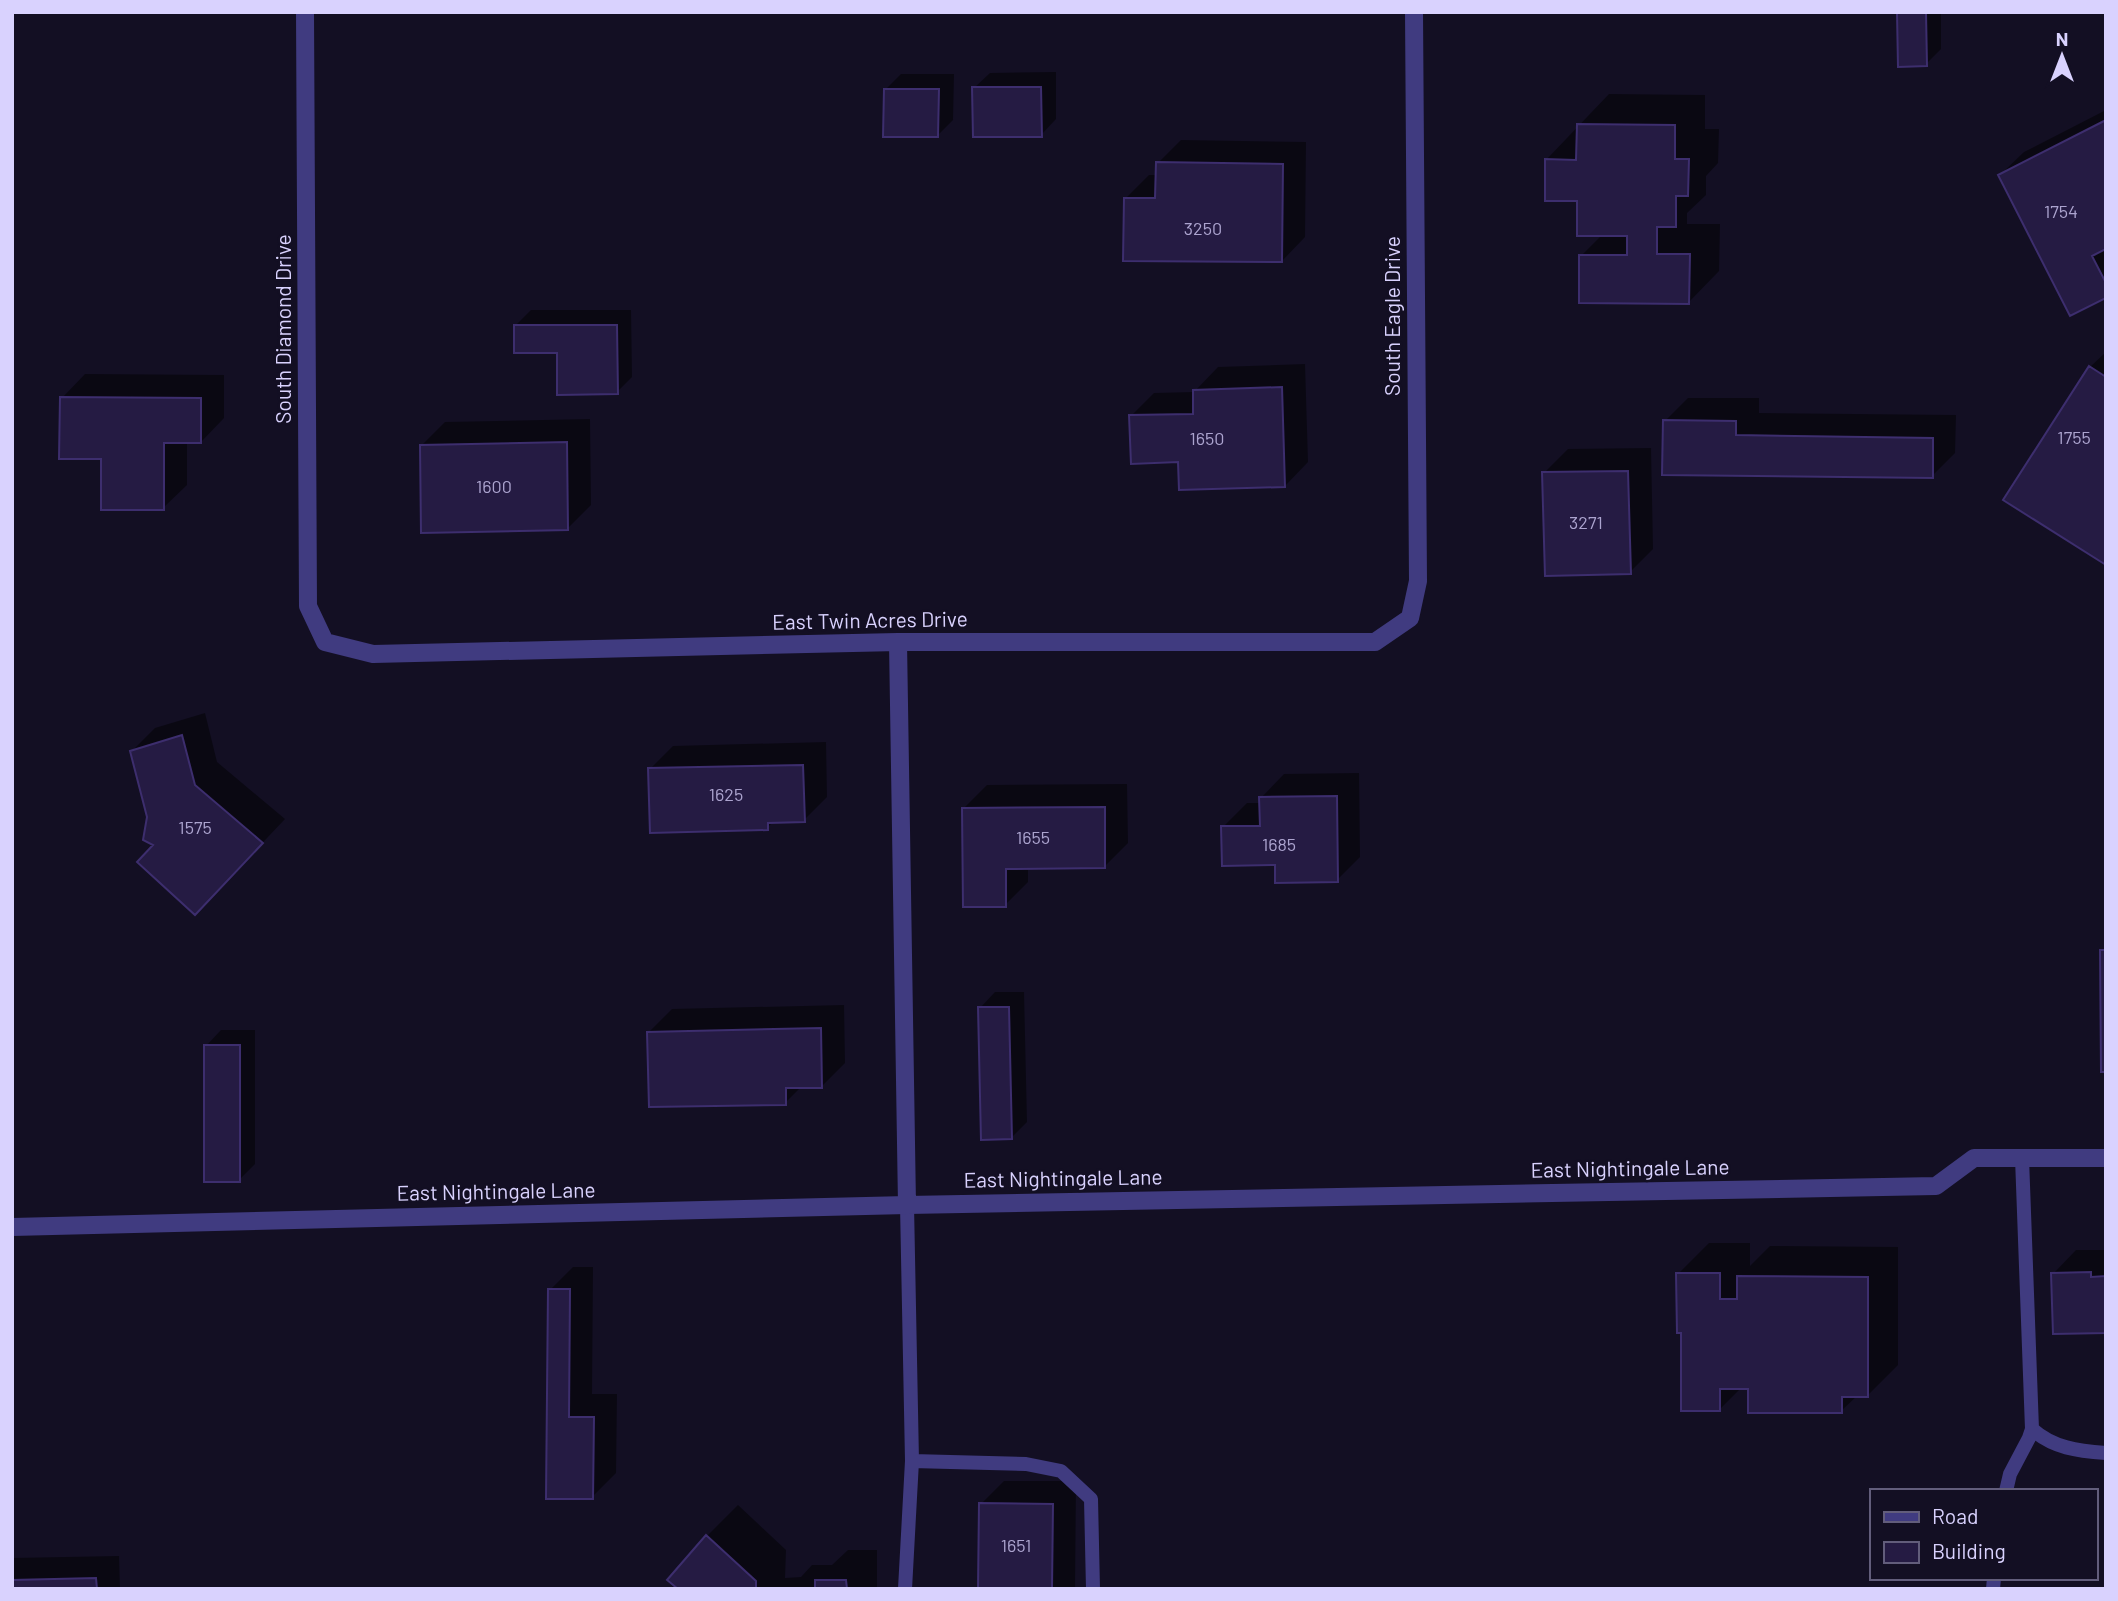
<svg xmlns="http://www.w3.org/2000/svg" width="2118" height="1601" viewBox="0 0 2118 1601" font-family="Barlow,sans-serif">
  <rect width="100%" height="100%" fill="#130f23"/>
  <!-- shadow -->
  <path fill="#0007" d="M1899,12H1941V49L1926,64Z
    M1056,72V119L1041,135L974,88L990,73Z
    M901,74H954L953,120L937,136L886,89Z
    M1609,94L1705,95V129H1719L1718,163L1706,176V195L1687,213V224H1720L1719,271L1689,302L1581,256L1603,234L1579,200L1546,160Z
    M2106,110V296L2000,175L2024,152Z
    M1181,140L1306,142L1305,237L1282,261L1125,199L1149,175H1157L1158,163Z
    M531,310H631L632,377L617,392L558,351L515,326Z
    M2106,352V563L2090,367Z
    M1305,364L1308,462L1285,486L1180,461L1131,416L1154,393L1194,392L1218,367Z
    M85,374L224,375V418L201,442H187V485L163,508L103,458L62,398Z
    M1688,398H1759V413L1956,415L1955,453L1932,476L1665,421Z
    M590,419L591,505L568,528L422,445L445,422Z
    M1651,448L1653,549L1630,572L1544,473L1568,449Z
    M205,713L217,762L285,819L218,890L149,817L132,751L155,728Z
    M826,742L827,797L804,820L774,821L767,828L650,769L673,746Z
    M1359,773L1360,857L1337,880L1276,863L1223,827L1247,803H1261V798L1284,774Z
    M1127,784L1128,843L1104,867H1028V882L1005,905L963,809L987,785Z
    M995,992H1024L1027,1122L1012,1137L980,1008Z
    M844,1005L845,1063L822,1086H802L785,1103L649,1032L672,1009Z
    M221,1030H255V1164L239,1180L206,1046Z
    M1709,1243H1750V1266L1770,1246L1898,1247V1365L1867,1396H1857L1841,1411L1750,1388H1741L1719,1410L1682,1331L1678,1274Z
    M2076,1250H2106V1331L2053,1274Z
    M573,1267H593L592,1394H617L616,1473L592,1497H548L550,1290Z
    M1004,1481H1076L1075,1589H980L981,1504Z
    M738,1505L786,1550L785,1578L801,1577L812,1565H832L848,1550H877V1589H680L670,1579L707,1536Z
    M119,1556L120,1589H12V1558Z"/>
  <!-- building -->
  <path fill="#251b43" stroke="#3d2e6e" stroke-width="2" d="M1897,12H1926L1927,66L1898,67Z
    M972,87H1041L1042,137H973Z
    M884,89H939L938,137H883Z
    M2106,120V249L2092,256L2106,283V298L2070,316L1998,175Z
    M1577,124L1675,125V159H1689L1688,196H1676V227H1657V254H1690L1689,304L1579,303V255H1627V236H1577V201H1545V159L1576,160Z
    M1156,162L1283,164L1282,262L1123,261L1124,198H1155Z
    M514,325H617L618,394L557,395V353H514Z
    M2089,366L2106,377V565L2003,500Z
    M1282,387L1285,487L1179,490L1178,462L1131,464L1129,415L1193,414V390Z
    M60,397L201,398V443H164V510H101V459H59Z
    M1663,420L1736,421V435L1933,438V478L1662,475Z
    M567,442L568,530L421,533L420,445Z
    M1628,471L1631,574L1545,576L1542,472Z
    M182,735L195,785L263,843L195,915L137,862L153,845L143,840L147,817L130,751Z
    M803,765L805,822L768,823V830L650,833L648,768Z
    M1337,796L1338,882L1275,883V865L1222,866L1221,826H1260L1259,797Z
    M1105,807V868L1006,869V907H963L962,808Z
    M2100,950H2106V1072H2101Z
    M978,1007H1009L1012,1139L981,1140Z
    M821,1028L822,1088H786V1105L649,1107L647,1032Z
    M204,1045H240V1182H204Z
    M2091,1272V1277L2106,1276V1333L2053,1334L2051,1273Z
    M1676,1273H1720V1299H1737V1276L1868,1277V1397H1842V1413H1748V1389H1720V1411H1681V1333H1677Z
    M548,1289H570L569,1417H594L593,1499H546Z
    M979,1503L1053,1504L1052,1589H978Z
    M706,1535L756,1581V1589H678L667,1580Z
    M96,1578L97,1589H12V1580Z
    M815,1580H846L847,1589H815Z"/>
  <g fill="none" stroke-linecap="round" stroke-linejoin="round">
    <!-- lane -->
    <path stroke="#403b80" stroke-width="14" d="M2032,1429C2053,1448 2078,1451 2106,1453
      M912,1461L1026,1464L1061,1471L1091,1499L1093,1589
      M2006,1491L2010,1474L2029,1438L2032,1429L2022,1158
      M905,1589L912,1461L907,1205
      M1993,1589L1994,1578"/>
    <!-- street -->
    <path stroke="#403b80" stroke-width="18" d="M305,12L308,606L325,642L373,654L898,642H1375L1410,618L1418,581L1414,12
      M898,642L907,1205
      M12,1227L907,1205L1936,1186L1974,1158H2106"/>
  </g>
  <g text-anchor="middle" stroke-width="5" stroke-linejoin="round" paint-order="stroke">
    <!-- number labels -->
    <g font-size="18" fill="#aca4cf">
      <text x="2061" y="218">1754</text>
      <text x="1203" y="235">3250</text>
      <text x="2074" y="444">1755</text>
      <text x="1207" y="445">1650</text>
      <text x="494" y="493">1600</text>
      <text x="1586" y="529">3271</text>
      <text x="726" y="801">1625</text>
      <text x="195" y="834">1575</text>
      <text x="1033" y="844">1655</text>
      <text x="1279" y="851">1685</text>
      <text x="1016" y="1552">1651</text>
    </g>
    <!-- street labels -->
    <g font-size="21" fill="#d9d2fe" stroke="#130f23">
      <text transform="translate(1393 316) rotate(-90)" y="7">South Eagle Drive</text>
      <text transform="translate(284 329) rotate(-90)" y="7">South Diamond Drive</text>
      <text transform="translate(870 621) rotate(-1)" y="7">East Twin Acres Drive</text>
      <text transform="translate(1630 1169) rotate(-1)" y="7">East Nightingale Lane</text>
      <text transform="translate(1063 1179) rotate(-1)" y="7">East Nightingale Lane</text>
      <text transform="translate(496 1192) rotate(-1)" y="7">East Nightingale Lane</text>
    </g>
  </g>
  <!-- border -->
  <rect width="2118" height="1601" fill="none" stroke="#d9d2fe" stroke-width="28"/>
  <!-- legend -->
  <rect x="1870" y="1489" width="228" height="91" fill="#130f23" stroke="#625d7b" stroke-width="2"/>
  <rect x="1884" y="1512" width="35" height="10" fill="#403b80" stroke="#625d7b" stroke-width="2"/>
  <text x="1932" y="1524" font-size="21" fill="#d9d2fe">Road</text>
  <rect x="1884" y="1542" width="35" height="21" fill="#251b43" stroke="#625d7b" stroke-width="2"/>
  <text x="1932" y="1559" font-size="21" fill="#d9d2fe">Building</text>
  <!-- north arrow -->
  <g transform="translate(2062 56)" stroke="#130f23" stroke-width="5" paint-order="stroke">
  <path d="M0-5L12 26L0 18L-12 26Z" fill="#d9d2fe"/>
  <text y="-10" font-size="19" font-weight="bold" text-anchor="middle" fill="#d9d2fe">N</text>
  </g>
</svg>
